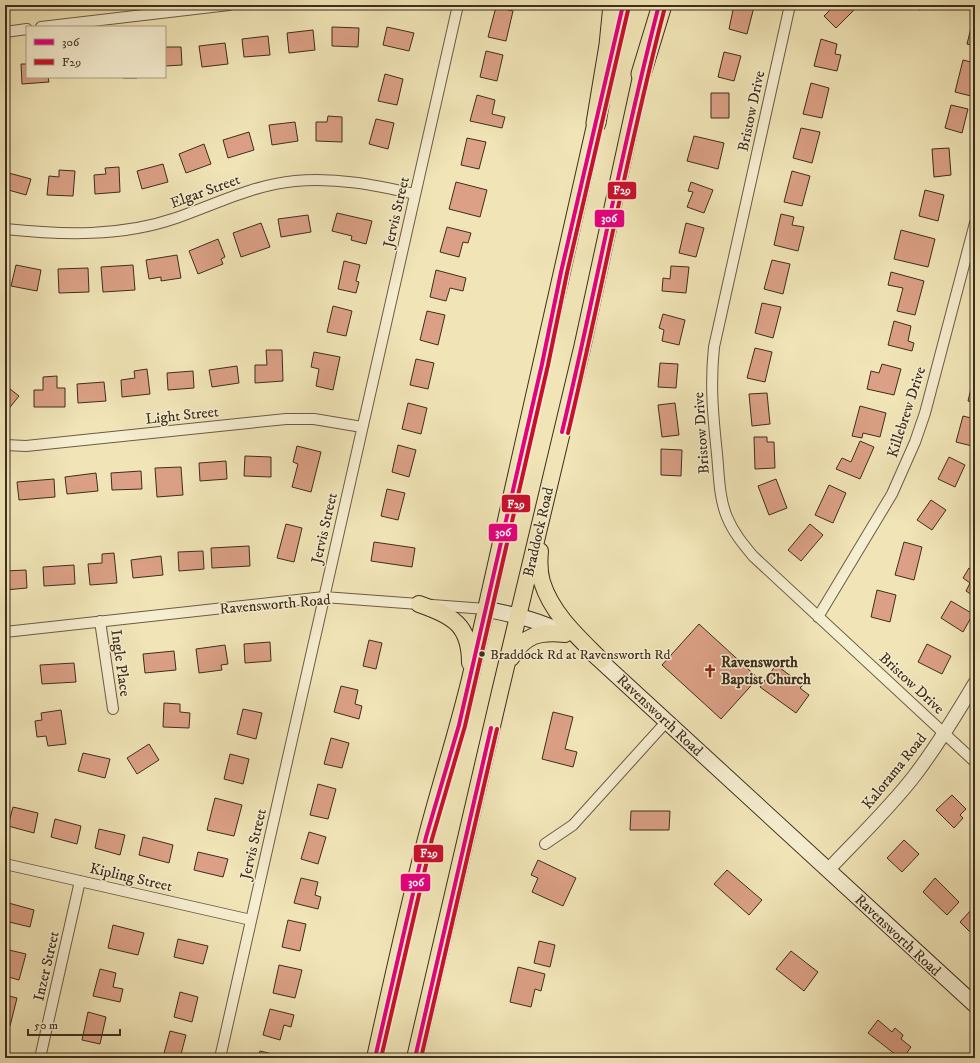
<svg xmlns="http://www.w3.org/2000/svg" width="980" height="1063" viewBox="0 0 980 1063" font-family="'IM FELL DW Pica',serif">
  <rect width="100%" height="100%" fill="#f1e5b7"/>
  <filter id="stains"><feTurbulence type="fractalNoise" baseFrequency=".005" numOctaves="4"/><feColorMatrix values="0 0 0 0 .2 0 0 0 0 .09 0 0 0 0 .02 0 0 0 .5 -.17"/></filter>
  <radialGradient id="worn" r=".72"><stop offset=".6" stop-color="#630" stop-opacity="0"/><stop offset="1" stop-color="#630" stop-opacity=".3"/></radialGradient>
  <!-- building -->
  <path fill="#dba085" stroke="#3e2e1d" d="M734,5H746L754,7L747,34L729,29Z
    M835,5H849L854,10L836,28L824,16Z
    M888,5H907V7L888,9Z
    M918,5H929V8L919,10Z
    M496,7L513,11L506,41L488,37Z
    M973,20H975V46L967,44Z
    M332,27L359,28L358,47L332,46Z
    M387,27L414,33L409,51L383,45Z
    M313,30L315,50L289,53L287,33Z
    M268,36L270,55L244,57L242,39Z
    M821,39L837,44L835,54L841,55L837,71L814,66Z
    M225,43L228,64L202,67L199,46Z
    M165,47H181L182,65L165,66Z
    M486,51L503,55L497,81L480,77Z
    M724,52L741,56L734,81L718,77Z
    M963,60L975,63V81L971,96L955,92Z
    M21,64H27V77H48L49,82L22,84Z
    M385,74L403,79L397,105L378,101Z
    M123,77H137V78H123Z
    M811,83L829,88L822,118L803,114Z
    M711,93H729V118H711Z
    M477,95L495,100L492,114L505,117L502,128L470,121Z
    M951,105L968,109L962,133L945,128Z
    M328,116L342,117V142L316,141V122H327Z
    M376,119L394,123L388,149L369,144Z
    M295,122L298,141L272,145L269,125Z
    M801,128L820,132L812,163L793,158Z
    M249,132L254,150L228,158L223,140Z
    M694,136L724,143L718,169L687,161Z
    M467,138L486,142L479,169L461,165Z
    M204,144L211,164L186,173L179,154Z
    M949,148L951,175L934,177L932,149Z
    M163,164L168,182L142,189L137,171Z
    M119,167L120,192L95,194L94,175L106,174L105,168Z
    M59,170L75,171L73,196L47,195L49,176L59,177Z
    M792,171L810,176L802,206L784,202Z
    M5,172L31,179L26,195L5,189Z
    M456,182L487,190L480,217L449,209Z
    M691,182L713,190L704,213L687,207L693,192L688,191Z
    M925,190L944,195L938,221L919,216Z
    M337,213L372,221L366,244L351,240L352,236L332,231Z
    M781,214L794,217L792,225L804,227L798,251L774,245Z
    M308,215L311,232L281,237L278,219Z
    M261,223L270,247L241,257L233,233Z
    M686,223L704,228L696,257L679,253Z
    M447,227L471,233L468,243L463,242L459,257L440,252Z
    M901,230L935,239L928,267L894,259Z
    M218,239L225,257L221,259L223,264L198,274L189,251Z
    M177,255L181,278L161,281V277L149,279L146,260Z
    M772,260L790,264L783,294L764,289Z
    M344,261L360,265L356,281L359,282L356,293L338,289Z
    M16,265L41,270L37,291L11,286Z
    M133,265L135,290L103,292L101,267Z
    M671,266L689,267L686,293L662,291L663,278L670,279Z
    M88,268L89,292L59,293L58,269Z
    M436,270L466,278L463,291L450,288L446,301L430,297Z
    M891,272L924,281L915,315L897,311L903,288L888,285Z
    M762,303L781,307L773,338L755,333Z
    M333,306L352,311L346,336L327,332Z
    M427,311L445,315L438,345L420,340Z
    M663,314L685,320L679,345L662,341L664,330L659,328Z
    M894,321L911,326L908,341L914,343L912,351L888,345Z
    M755,348L772,352L765,382L747,378Z
    M266,350H282L283,381L255,383V365H267Z
    M314,352L340,357L333,390L316,386L319,369L311,367Z
    M416,359L434,363L428,389L410,385Z
    M660,363L678,364L676,388L658,387Z
    M882,364L901,369L894,395L867,389L871,371L879,373Z
    M237,366L239,383L212,387L209,370Z
    M147,369L150,394L122,397L121,380L135,378L134,371Z
    M193,371L194,388L168,390L167,373Z
    M975,372V403L968,401Z
    M57,376V388H65V407H34V390H43V377Z
    M104,382L106,401L78,403L77,384Z
    M5,385L19,396L7,411L5,409Z
    M767,393L770,424L752,426L749,394Z
    M408,403L427,408L421,434L402,429Z
    M675,403L679,435L662,437L658,405Z
    M860,406L886,413L880,437L863,433L862,438L852,436Z
    M963,416L975,419V435L972,446L956,442Z
    M754,437H767V442H774L775,468L755,469Z
    M860,441L874,447L860,479L836,469L842,458L851,462Z
    M398,445L416,450L409,477L392,472Z
    M297,446L321,452L311,492L292,487L298,464L293,462Z
    M661,449L682,450L681,476L661,475Z
    M245,456L271,457V477L244,476Z
    M949,457L965,465L955,487L938,479Z
    M226,461L227,479L200,481L199,463Z
    M181,467L183,495L157,497L155,468Z
    M141,471L142,489L112,490L111,473Z
    M96,473L98,491L67,494L65,477Z
    M54,479L55,497L19,500L17,482Z
    M776,479L787,508L769,515L758,486Z
    M829,485L846,493L833,523L815,515Z
    M387,489L405,493L398,520L381,516Z
    M931,500L946,510L932,530L917,520Z
    M286,524L302,528L294,562L277,558Z
    M810,524L823,535L801,561L788,550Z
    M374,542L415,548L412,567L371,561Z
    M904,542L922,547L914,580L895,575Z
    M249,546L250,566L212,568L211,548Z
    M203,551L204,569L179,571L178,552Z
    M114,553L117,583L90,585L88,564L102,563V554Z
    M161,556L163,575L133,578L131,560Z
    M74,565L75,584L44,586L43,567Z
    M969,568L975,571V597L966,591L970,583L963,578Z
    M26,570L27,588L5,590V571Z
    M877,590L896,595L890,622L871,617Z
    M951,601L973,614L963,632L941,618Z
    M699,624L758,678L721,719L662,665Z
    M369,640L382,643L376,669L363,666Z
    M270,642L271,661L245,663L244,644Z
    M927,644L951,656L942,674L918,662Z
    M225,645L228,664L221,665L222,670L199,673L196,649Z
    M174,651L176,670L145,673L143,654Z
    M74,663L76,682L42,684L40,665Z
    M776,665L803,685L800,688L809,695L796,713L760,687Z
    M341,686L358,690L355,704L362,706L359,719L334,712Z
    M164,703L180,704V712L190,713L189,728L163,727Z
    M243,709L262,713L256,739L237,734Z
    M61,710L66,744L48,746L46,736L37,737L35,721L42,720L41,713Z
    M553,712L573,717L565,749L577,752L573,767L542,759Z
    M331,738L349,743L342,768L324,764Z
    M149,744L159,760L137,774L127,758Z
    M83,753L110,759L105,778L78,771Z
    M230,754L249,759L243,784L224,779Z
    M318,784L336,789L328,819L310,815Z
    M952,795L966,809L960,815L963,818L954,828L936,810Z
    M215,798L242,805L234,836L207,830Z
    M13,807L38,813L34,833L8,826Z
    M631,811H670L669,830H630Z
    M55,819L81,826L77,844L51,837Z
    M99,829L125,835L120,855L95,848Z
    M309,832L326,837L318,864L301,859Z
    M143,837L173,845L169,863L139,855Z
    M904,840L919,854L902,872L887,858Z
    M198,852L228,859L223,877L194,870Z
    M538,860L576,878L563,906L532,892L538,878L531,875Z
    M727,870L762,900L749,915L714,884Z
    M301,878L318,882L315,895L321,897L318,909L294,903Z
    M935,878L959,902L947,915L923,892Z
    M5,902L34,910L30,927L5,921Z
    M972,909L975,912V937L960,922Z
    M288,920L306,924L300,951L282,947Z
    M113,925L144,933L138,955L108,948Z
    M178,939L208,946L203,964L174,957Z
    M539,941L555,945L550,967L534,963Z
    M9,950L26,954L19,980L5,976V967Z
    M791,951L818,972L804,991L776,969Z
    M279,965L302,970L295,998L273,993Z
    M518,967L545,974L541,991L535,989L531,1007L510,1002Z
    M100,969L116,973L113,987L123,989L120,1002L93,996Z
    M180,992L198,997L192,1022L174,1017Z
    M5,995L17,998L10,1026L5,1025Z
    M270,1009L294,1015L291,1027L284,1025L280,1040L263,1035Z
    M88,1012L106,1017L100,1044L82,1040Z
    M878,1020L892,1032L895,1028L903,1035L901,1039L911,1047L903,1058H900L868,1033Z
    M170,1031L186,1035L180,1058L163,1057Z
    M260,1051L277,1055L276,1058H258Z
    M79,1055L93,1058H79Z
    M505,1055L516,1058H505Z"/>
  <g fill="none" stroke-linecap="round" stroke-linejoin="round">
    <!-- minor casing -->
    <g stroke="#6b5c44" stroke-width="12">
      <path id="minor" d="M790,5L714,347C710,385 713,416 717,454C719,475 719,498 727,517C733,532 743,544 753,556L975,762
        M41,27L229,5
        M5,32L27,29
        M5,229C63,235 121,237 176,218C216,204 253,185 295,181C336,177 375,185 415,194
        M5,445L26,446L286,419H314L362,427
        M818,617L892,494L915,442L925,413L975,223
        M100,621L113,709
        M5,632L324,597L486,609
        M545,844L573,825L667,721
        M5,864L251,920
        M40,1058L80,881
        M220,1058L458,5"/>
    </g>
    <!-- tertiary casing -->
    <g stroke="#6b5c44" stroke-width="15">
      <path id="tertiary" d="M828,870C857,839 889,809 915,775C937,746 956,715 975,683"/>
    </g>
    <!-- secondary casing -->
    <g stroke="#3e2e1d" stroke-width="17">
      <path id="secondary" d="M486,609C514,615 540,620 565,634
        M591,652L975,1005"/>
    </g>
    <!-- primary casing -->
    <g stroke="#3e2e1d" stroke-width="18">
      <path id="primary" d="M617,31L623,5
        M540,551C539,561 539,572 542,582C552,614 578,637 601,660
        M419,604C452,616 470,624 470,663
        M511,658C524,635 540,631 565,634
        M375,1058C391,985 407,912 426,839C440,785 457,733 470,679C514,490 554,300 598,112
        M415,1058L499,696L582,348L644,63"/>
    </g>
    <!-- motorway casing -->
    <g stroke="#3e2e1d" stroke-width="21">
      <path id="motorway" d="M641,74L662,5
        M596,123L609,45L613,5"/>
    </g>
    <!-- minor -->
    <use href="#minor" stroke="#f6eed0" stroke-width="10"/>
    <!-- tertiary -->
    <use href="#tertiary" stroke="#f6eed0" stroke-width="13"/>
    <!-- secondary -->
    <use href="#secondary" stroke="#f6eed0" stroke-width="15"/>
    <!-- primary -->
    <use href="#primary" stroke="#f1e5b7" stroke-width="16"/>
    <!-- motorway -->
    <use href="#motorway" stroke="#f1e5b7" stroke-width="19"/>
    <!-- bus-1 casing -->
    <g stroke="#f6eed0" stroke-width="7">
      <path id="bus-1" d="M562,432C596,290 622,146 659,5
        M375,1058L426,837L459,725L542,364L561,272L623,5
        M415,1058L491,728"/>
    </g>
    <!-- bus-2 casing -->
    <g stroke="#f6eed0" stroke-width="7">
      <path id="bus-2" d="M568,433C602,291 628,148 665,7
        M381,1058L432,839L465,726L548,365L567,273L629,6
        M421,1058L497,729"/>
    </g>
    <!-- bus-1 -->
    <use href="#bus-1" stroke="#e5007d" stroke-width="4"/>
    <!-- bus-2 -->
    <use href="#bus-2" stroke="#c8102e" stroke-width="4"/>
  </g>
  <!-- icons -->
  <defs>
    <g id="church-bare" transform="scale(1.08)"><path d="M-1.2-6h2.4v3.5h3.3v2.4h-3.3V6h-2.4V-.1h-3.3v-2.4h3.3Z" fill="#8f2418" stroke="#f6eed0" stroke-width="2.5" paint-order="stroke"/></g>
  </defs>
  <g fill-rule="evenodd">
    <use href="#church-bare" x="710" y="671"/>
  </g>
  <!-- markers -->
  <circle fill="#3e2e1d" stroke="#f6eed0" stroke-width="1.5" cx="482" cy="654" r="3.5"/>
  <g text-anchor="middle" stroke-width="3" stroke-linejoin="round" paint-order="stroke">
    <!-- bus labels -->
    <g font-size="14" fill="#3e2e1d" stroke="#f6eed0" text-anchor="start">
      <text x="490" y="659">Braddock Rd at Ravensworth Rd</text>
    </g>
    <!-- street labels -->
    <g font-size="15" fill="#3e2e1d" stroke="#f6eed0">
      <text transform="translate(751 111) rotate(-78)" y="5">Bristow Drive</text>
      <text transform="translate(205 191) rotate(-20)" y="5">Elgar Street</text>
      <text transform="translate(396 212) rotate(-77)" y="5">Jervis Street</text>
      <text transform="translate(906 412) rotate(-72)" y="5">Killebrew Drive</text>
      <text transform="translate(182 415) rotate(-6)" y="5">Light Street</text>
      <text transform="translate(701 433) rotate(-94)" y="5">Bristow Drive</text>
      <text transform="translate(324 528) rotate(-77)" y="5">Jervis Street</text>
      <text transform="translate(538 532) rotate(-77)" y="5">Braddock Road</text>
      <text transform="translate(275 604) rotate(-5)" y="5">Ravensworth Road</text>
      <text transform="translate(121 663) rotate(82)" y="5">Ingle Place</text>
      <text transform="translate(912 683) rotate(43)" y="5">Bristow Drive</text>
      <text transform="translate(660 715) rotate(43)" y="5">Ravensworth Road</text>
      <text transform="translate(894 771) rotate(-51)" y="5">Kalorama Road</text>
      <text transform="translate(253 844) rotate(-77)" y="5">Jervis Street</text>
      <text transform="translate(131 877) rotate(13)" y="5">Kipling Street</text>
      <text transform="translate(898 935) rotate(43)" y="5">Ravensworth Road</text>
      <text transform="translate(46 966) rotate(-77)" y="5">Inzer Street</text>
    </g>
    <!-- poi labels -->
    <g font-size="15" font-weight="bold" fill="#3e2e1d" stroke="#f6eed0" text-anchor="start">
      <text x="721" y="667">Ravensworth<tspan x="721" dy="17">Baptist Church</tspan></text>
    </g>
  </g>
  <g stroke="#f6eed0" stroke-width="1.5">
    <rect x="607" y="181" width="30" height="19" rx="4" fill="#c8102e"/>
    <rect x="594" y="209" width="31" height="19" rx="4" fill="#e5007d"/>
    <rect x="501" y="494" width="30" height="19" rx="4" fill="#c8102e"/>
    <rect x="488" y="523" width="30" height="19" rx="4" fill="#e5007d"/>
    <rect x="413" y="844" width="31" height="19" rx="4" fill="#c8102e"/>
    <rect x="400" y="873" width="31" height="19" rx="4" fill="#e5007d"/>
  </g>
  <g font-size="11" text-anchor="middle" font-weight="bold" fill="#fff">
    <text x="622" y="194">F29</text>
    <text x="609" y="222">306</text>
    <text x="516" y="508">F29</text>
    <text x="503" y="536">306</text>
    <text x="429" y="857">F29</text>
    <text x="416" y="886">306</text>
  </g>
  <!-- margin -->
  <rect width="980" height="1063" fill="none" stroke="#f1e5b7" stroke-width="20"/>
  <rect x="6" y="6" width="968" height="1051" fill="none" stroke="#3e2e1d" stroke-width="2"/>
  <rect x="10" y="10" width="960" height="1043" fill="none" stroke="#3e2e1d"/>
  <!-- legend -->
  <rect x="26" y="26" width="140" height="52" fill="#f6eed0" stroke="#aca188"/>
  <rect x="34" y="39" width="20" height="6" fill="#e5007d" stroke="#aca188"/>
  <text x="62" y="46" font-size="12" fill="#3e2e1d">306</text>
  <rect x="34" y="59" width="20" height="6" fill="#c8102e" stroke="#aca188"/>
  <text x="62" y="66" font-size="12" fill="#3e2e1d">F29</text>
  <!-- scale -->
  <path d="M28 1029v6h92v-6" fill="none" stroke="#3e2e1d" stroke-width="2"/>
  <text x="34" y="1029" font-size="12" fill="#3e2e1d" stroke="#f6eed0" stroke-width="3" paint-order="stroke">50 m</text>
  <rect width="100%" height="100%" filter="url(#stains)"/>
  <rect width="100%" height="100%" fill="url(#worn)"/>
</svg>
